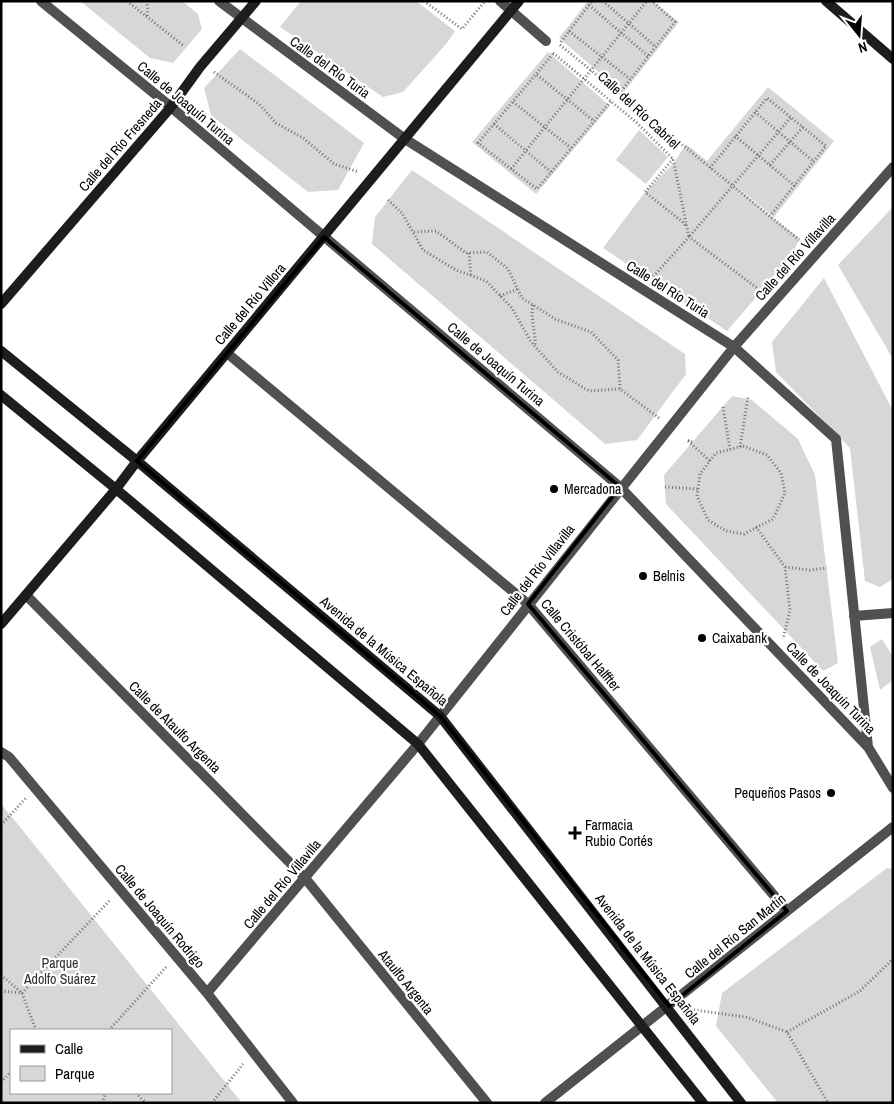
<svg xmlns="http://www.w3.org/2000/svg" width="894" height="1104" viewBox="0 0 894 1104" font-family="'Archivo Narrow',sans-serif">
  <rect width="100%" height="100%" fill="#fff"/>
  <!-- green -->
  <path fill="#d7d7d7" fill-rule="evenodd" d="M80,1H182L198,14L202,29L173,63L150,58Z
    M301,1H416L455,31L447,43L403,92L383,97L280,27Z
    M588,1H652L679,22L623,93L559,38Z
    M240,49L364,143L338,190L308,192L211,115L204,88Z
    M548,52L610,106L536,194L472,142Z
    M768,87L834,141L774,217L730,181L770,216L800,238L791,256L727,331L603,248L645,192L674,163L686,144L707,161Z
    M639,130L668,157L646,184L616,160Z
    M412,170L685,354L686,374L637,440L605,444L372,244L375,217Z
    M893,207V359L838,265Z
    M824,278L893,411V579L880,587L865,581L850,448L776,372L772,342Z
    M732,396L752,400L798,439L815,475L838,663L823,671L666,504L664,475Z
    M882,639L893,657V680L880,690L870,647Z
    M1,804L16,822L242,1103H1ZM11,1030H171V1093H11Z
    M887,868L893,869V1103H778L716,1026L722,993Z"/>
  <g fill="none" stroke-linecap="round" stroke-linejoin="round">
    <!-- path -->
    <path stroke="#727272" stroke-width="3" stroke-dasharray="1 2.5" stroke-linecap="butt" d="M127,1L184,46
      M146,1L148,9L147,16
      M424,1L462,29L485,1
      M603,1L656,47
      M589,5L648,56
      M569,31L630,79
      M561,42L592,1
      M560,45L799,240
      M553,53L637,123L673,159L689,237L791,117
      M553,54L478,143L537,189L611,101
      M214,72L259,104L276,123L303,138L334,164L359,172
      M537,75L594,121
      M619,94L675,22L652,1
      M513,102L571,148
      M755,112L814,162
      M494,124L551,172
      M735,136L795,186
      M673,159L645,192L684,223L686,227
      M770,165L803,127
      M710,168L767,98L826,146L770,216
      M511,169L647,1
      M388,200L402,213L423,250L456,270L486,281L512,308L531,342L558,372L589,391L620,389L659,418
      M414,232L436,231L466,253L487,252L508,269L522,298L555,319L591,332L618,360L620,389
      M469,253L471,276
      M651,279L689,237L757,288
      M500,296L518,289
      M533,305C530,319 536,332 535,347
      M723,407L730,449
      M692,442L687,440L710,461
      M743,446L767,455L781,473L785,493L773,519L744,534L726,531L708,520L697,496L700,474L716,453Z
      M740,447L748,397
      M665,487L698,489
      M756,527L785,567L790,610L783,639
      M785,567L810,570L827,568
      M1,825L26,798
      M1,975L22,993L36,1030
      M1,991L22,993L111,899
      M687,1009L746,1017L787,1032L828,1103
      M109,1030L167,966
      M787,1032L860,991L893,959
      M1,1082L11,1072
      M136,1093L146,1103
      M102,1103L106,1093
      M212,1103L243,1064"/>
    <!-- street -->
    <path stroke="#505050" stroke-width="10" d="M41,1L171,107L620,487L868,747L893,788
      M219,1L405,139L734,347L836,439L868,747
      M500,1L546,41
      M227,353L528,604L787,911
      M26,595L305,878L487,1103
      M854,616L893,613
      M1,752L9,757L207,993L293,1103
      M207,993L418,744L734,347L893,167
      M545,1103L893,827"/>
    <!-- secondary -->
    <path stroke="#1d1d1d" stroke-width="10" d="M826,1L893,59
      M1,304L171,107L200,67L256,1
      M1,351L137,461L440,716L741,1103
      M1,395L116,489L418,744L703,1103
      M1,624L116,489L137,461L519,1"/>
  </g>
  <!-- marked area -->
  <path fill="none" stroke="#000" stroke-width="4" stroke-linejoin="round" d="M324,237L620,487L528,604L787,911L669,1006L440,716L137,461Z"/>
  <!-- markers -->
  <g fill="#000" stroke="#fff" stroke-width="2">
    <circle cx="554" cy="489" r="5"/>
    <circle cx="643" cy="576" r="5"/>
    <circle cx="702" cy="638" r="5"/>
    <circle cx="831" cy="793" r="5"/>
    <path d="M572.5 825.5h5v5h5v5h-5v5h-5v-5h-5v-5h5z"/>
  </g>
  <g text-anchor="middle" stroke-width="4.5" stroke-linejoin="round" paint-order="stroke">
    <!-- street labels -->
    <g font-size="14" fill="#000" stroke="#fff">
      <text transform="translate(330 67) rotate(36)" y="5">Calle del Río Turia</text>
      <text transform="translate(186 103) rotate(40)" y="5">Calle de Joaquín Turina</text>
      <text transform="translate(639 110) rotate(43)" y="5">Calle del Río Cabriel</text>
      <text transform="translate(120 145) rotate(-49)" y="5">Calle del Río Fresneda</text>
      <text transform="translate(795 257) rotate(-48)" y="5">Calle del Río Villavilla</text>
      <text transform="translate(668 289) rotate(32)" y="5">Calle del Río Turia</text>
      <text transform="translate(250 304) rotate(-50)" y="5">Calle del Río Villora</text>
      <text transform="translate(496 364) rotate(40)" y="5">Calle de Joaquín Turina</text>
      <text transform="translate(537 570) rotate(-52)" y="5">Calle del Río Villavilla</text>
      <text transform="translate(581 645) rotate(50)" y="5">Calle Cristóbal Halffter</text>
      <text transform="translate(384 651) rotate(40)" y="5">Avenida de la Música Española</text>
      <text transform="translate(831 688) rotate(46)" y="5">Calle de Joaquín Turina</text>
      <text transform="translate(175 727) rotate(45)" y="5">Calle de Ataulfo Argenta</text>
      <text transform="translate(282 884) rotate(-50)" y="5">Calle del Río Villavilla</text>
      <text transform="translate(160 916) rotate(50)" y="5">Calle de Joaquín Rodrigo</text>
      <text transform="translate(735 936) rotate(-39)" y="5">Calle del Río San Martín</text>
      <text transform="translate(648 959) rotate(52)" y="5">Avenida de la Música Española</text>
      <text transform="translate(406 982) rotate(51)" y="5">Ataulfo Argenta</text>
    </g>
    <!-- poi labels -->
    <g font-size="14" fill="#000" stroke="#fff" text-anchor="start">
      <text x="564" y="494">Mercadona</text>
      <text x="653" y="581">Belnis</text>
      <text x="712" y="643">Caixabank</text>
      <text x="821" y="798" text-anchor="end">Pequeños Pasos</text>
      <text x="585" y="830">Farmacia<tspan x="585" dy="16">Rubio Cortés</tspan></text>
    </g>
    <!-- park labels -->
    <g font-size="14" fill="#2e2e2e" stroke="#fff">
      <text x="60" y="968">Parque<tspan x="60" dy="16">Adolfo Suárez</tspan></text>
    </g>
  </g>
  <!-- border -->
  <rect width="894" height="1104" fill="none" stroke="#000000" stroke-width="5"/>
  <!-- legend -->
  <rect x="10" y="1029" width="162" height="65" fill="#ffffff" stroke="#999999"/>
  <rect x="20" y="1045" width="25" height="8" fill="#1d1d1d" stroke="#999999"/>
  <text x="55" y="1054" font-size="15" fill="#000000">Calle</text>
  <rect x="20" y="1066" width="25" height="15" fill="#d7d7d7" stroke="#999999"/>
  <text x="55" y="1079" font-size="15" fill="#000000">Parque</text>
  <!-- north arrow -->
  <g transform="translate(859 35) rotate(163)" stroke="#ffffff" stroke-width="4" paint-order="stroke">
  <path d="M0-4L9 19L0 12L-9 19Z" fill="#000000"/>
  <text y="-8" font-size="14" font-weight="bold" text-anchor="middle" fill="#000000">N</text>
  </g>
</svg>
